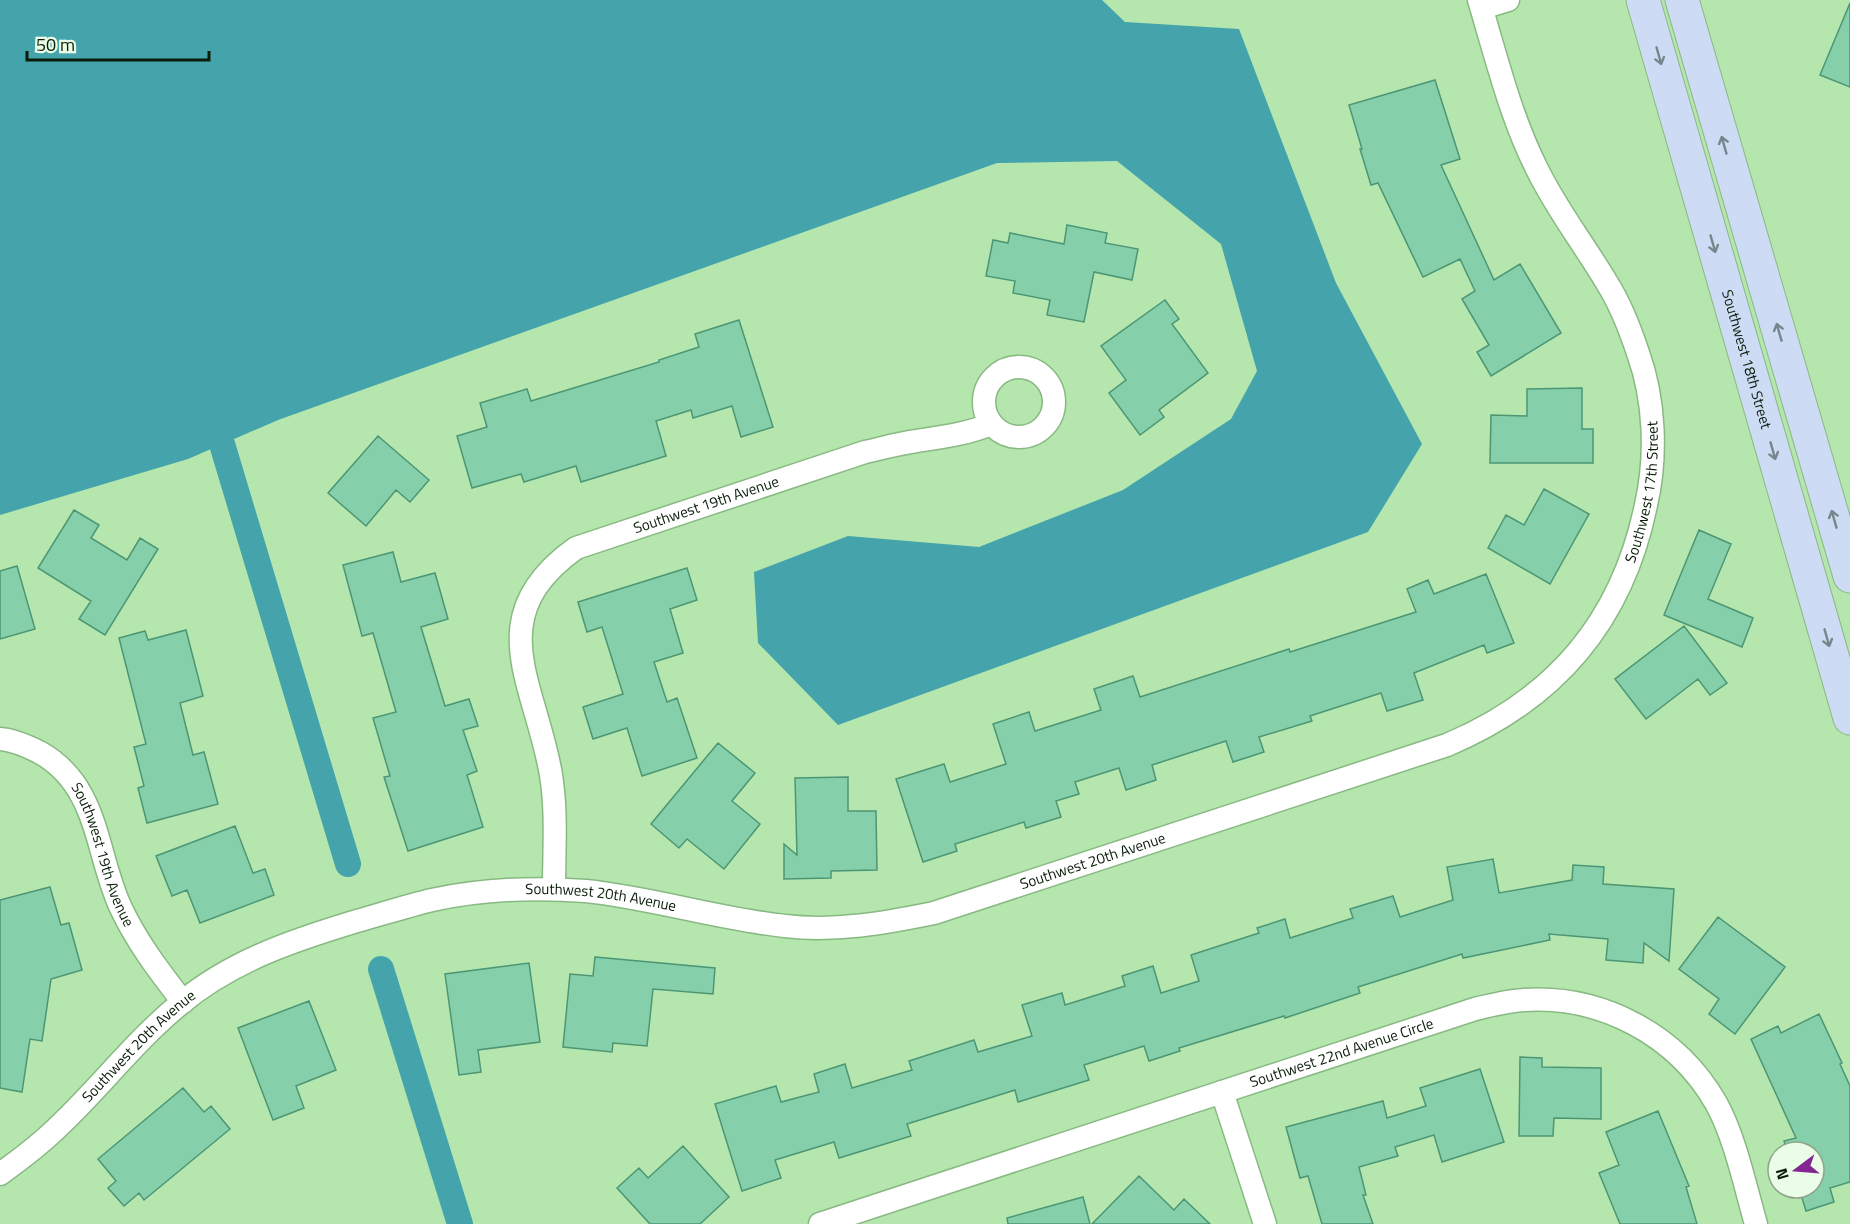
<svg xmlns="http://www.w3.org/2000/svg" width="1850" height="1224" viewBox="0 0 1850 1224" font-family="'Titillium Web',sans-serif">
  <rect width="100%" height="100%" fill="#b4e6ae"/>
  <!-- water -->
  <path fill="#45a4ab" d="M0,0H1102L1125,22L1239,29L1336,283L1422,444L1368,532L838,725L758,643L754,572L848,536L979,547L1123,490L1231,419L1257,371L1221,244L1117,161L997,163L278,420L188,459L0,515Z"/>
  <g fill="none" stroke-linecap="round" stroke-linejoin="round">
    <!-- canal -->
    <path stroke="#45a4ab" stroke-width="26" d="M222,444L348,864
      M381,969L460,1224"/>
  </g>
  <!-- building -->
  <path fill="#85d0ab" stroke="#4c9674" stroke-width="1.5" d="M1850,3V87L1820,75Z
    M1435,80L1460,159L1441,165L1494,280L1520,264L1561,333L1491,376L1477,352L1489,345L1462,299L1475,291L1460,259L1423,277L1378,183L1371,185L1360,149H1362L1349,105Z
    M1067,225L1107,233L1105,243L1138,249L1132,280L1094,272L1084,322L1047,315L1050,300L1013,293L1015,281L986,276L993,240L1008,243L1010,233L1064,244Z
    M1165,300L1179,319L1172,324L1208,373L1159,410L1164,417L1140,435L1109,393L1126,380L1101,346Z
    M739,320L773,427L741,437L732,406L693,418L691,410L656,421L666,456L581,482L576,466L524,482L521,474L472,488L457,436L487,427L480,403L527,389L531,401L659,362V360L699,347L695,334Z
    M1582,388V429H1593V463H1490L1491,415L1527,416V389Z
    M378,436L429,480L410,502L396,490L366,526L328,493Z
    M1544,489L1589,514L1550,584L1488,548L1506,515L1524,525Z
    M74,510L99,525L91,538L127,560L140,538L158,549L105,635L79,619L91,601L38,568Z
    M1699,530L1731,544L1708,599L1753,618L1742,647L1664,615Z
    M393,552L401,582L435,573L448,619L421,627L445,706L469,699L478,726L463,730L477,771L467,775L483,827L408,851L384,777L390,776L373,718L396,712L373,633L362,636L343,565Z
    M17,566L35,629L0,639V571Z
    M687,568L697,600L670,609L683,653L654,662L667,702L677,698L697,758L642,776L627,728L593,739L583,707L623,694L602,627L587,632L578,602Z
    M1486,574L1514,643L1487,653L1484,645L1414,673L1423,700L1387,711L1381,693L1310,716L1312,721L1259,737L1264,752L1233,762L1226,741L1152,765L1156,780L1126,790L1119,768L1075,782L1079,794L1056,801L1061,817L1026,828L1024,822L955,844L957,851L923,862L896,779L944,764L950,782L1006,764L993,724L1029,712L1035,731L1101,710L1094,689L1133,676L1140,697L1289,649L1290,652L1416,612L1407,589L1428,580L1434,594Z
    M1684,626L1727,683L1710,695L1698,679L1646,719L1615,679Z
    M186,630L203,696L180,703L193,755L204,752L218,804L147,823L138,788L144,786L134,747L146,744L119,638L145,631L148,640Z
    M718,743L755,773L732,801L760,824L724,869L687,839L679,848L651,824Z
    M848,777V811H876L877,870L831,871V878L784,879V844L797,855L795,778Z
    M235,826L253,873L265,869L274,895L200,923L187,890L172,896L156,856Z
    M1493,859L1499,893L1572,880L1573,865L1604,867L1603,884L1674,889L1669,961L1644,943L1643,963L1606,960L1608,939L1549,934L1550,940L1463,958L1462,954L1358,987L1360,993L1285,1018L1284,1016L1179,1048L1180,1051L1149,1061L1144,1046L1084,1065L1089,1080L1018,1102L1015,1090L907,1124L911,1136L839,1158L834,1142L775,1160L781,1178L742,1191L715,1104L776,1086L781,1102L819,1092L814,1074L845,1064L852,1088L912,1070L909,1061L974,1040L978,1052L1032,1036L1022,1005L1062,993L1065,1005L1125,986L1122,976L1153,966L1161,993L1199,981L1191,955L1259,933L1257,928L1285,919L1290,938L1353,918L1350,909L1393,896L1400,917L1453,900L1447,867Z
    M50,887L61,925L69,923L82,970L51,979L42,1041L30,1039L22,1092L0,1088V900Z
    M1718,917L1785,967L1735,1034L1709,1014L1719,999L1679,969Z
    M595,957L715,968L713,994L653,989L647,1046L613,1043L612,1052L563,1047L570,974L593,976Z
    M529,963L540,1042L478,1050L481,1072L459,1075L445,974Z
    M309,1001L336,1070L296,1086L304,1108L273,1120L238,1028Z
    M1819,1014L1842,1063L1840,1064L1850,1086V1182L1830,1188L1834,1202L1806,1211L1799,1188H1814V1152H1788L1784,1141L1796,1138L1751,1039L1778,1026L1781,1033Z
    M1520,1057L1542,1058V1067L1601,1068V1119L1554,1118L1553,1136H1519Z
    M1480,1069L1504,1142L1442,1162L1434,1135L1395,1147L1398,1156L1359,1167L1366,1195H1363L1373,1224H1322L1308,1176L1300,1178L1286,1127L1383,1101L1387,1118L1426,1106L1420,1088Z
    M183,1088L204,1112L211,1106L230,1129L144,1200L139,1193L124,1206L108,1188L116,1181L98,1159Z
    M1658,1111L1689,1186L1686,1187L1697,1224H1620L1599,1173L1619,1165L1606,1132Z
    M683,1146L729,1197L700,1224H650L617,1188L639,1168L648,1178Z
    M1139,1176L1174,1210L1184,1199L1210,1224H1092Z
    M1083,1197L1090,1224H1008L1007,1218Z"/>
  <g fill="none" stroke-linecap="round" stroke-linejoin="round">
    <!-- street casing -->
    <g stroke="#89b983" stroke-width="25">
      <g id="street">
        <path d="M1482,8L1508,0"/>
        <circle cx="1019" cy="402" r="35"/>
        <path id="s1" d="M0,739C14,740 27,746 39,752C99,785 95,851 120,906C136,941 159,971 183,1002"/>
        <path id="s2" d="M554,888C554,851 557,812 551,775C536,684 479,617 576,548L865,452C883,448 900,443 917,441C943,437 967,434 991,424"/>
        <path d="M1222,1092L1265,1224"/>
        <path id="s3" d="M0,1174C21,1159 42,1143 60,1125C101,1086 136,1040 180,1004C231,961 294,940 357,921C382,914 407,906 432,900C483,889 534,887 586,891C653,898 718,919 785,926C835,932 885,923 934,913L1447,745C1556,699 1622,621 1646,505C1657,457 1655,400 1638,353C1630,329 1621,305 1607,283C1584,244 1556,209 1536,167C1510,115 1496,56 1479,0"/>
        <path id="s4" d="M820,1224L1475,1009C1491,1005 1507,1001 1524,1000C1602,995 1677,1035 1716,1103C1735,1137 1745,1186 1756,1224"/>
      </g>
    </g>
    <!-- secondary casing -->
    <g stroke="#89b983" stroke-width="35">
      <g id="secondary">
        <path id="s5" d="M1643,0L1850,718"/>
        <path d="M1682,0L1850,576"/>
      </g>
    </g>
    <!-- street -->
    <use href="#street" stroke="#fff" stroke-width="22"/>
    <!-- secondary -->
    <use href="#secondary" stroke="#cedbf4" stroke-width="33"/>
  </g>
  <!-- one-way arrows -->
  <defs><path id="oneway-shaft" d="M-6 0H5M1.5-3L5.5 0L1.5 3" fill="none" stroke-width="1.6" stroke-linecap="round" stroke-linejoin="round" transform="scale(1.5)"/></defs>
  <g stroke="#76868a">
    <use href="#oneway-shaft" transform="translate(1659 56) rotate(74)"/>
    <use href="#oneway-shaft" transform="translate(1724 145) rotate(-106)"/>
    <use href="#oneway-shaft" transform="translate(1713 244) rotate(74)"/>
    <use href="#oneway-shaft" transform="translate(1779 332) rotate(-106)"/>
    <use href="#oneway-shaft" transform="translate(1773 451) rotate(74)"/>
    <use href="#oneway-shaft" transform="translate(1834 519) rotate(-106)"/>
    <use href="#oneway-shaft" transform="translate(1827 638) rotate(74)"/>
  </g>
  <g text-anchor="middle" stroke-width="4.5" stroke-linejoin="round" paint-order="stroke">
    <!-- street labels -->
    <g font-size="15" fill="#0a1d09" stroke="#eafee7">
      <text dy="5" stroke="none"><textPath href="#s5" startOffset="374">Southwest 18th Street</textPath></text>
      <text dy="5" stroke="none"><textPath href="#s3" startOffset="1908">Southwest 17th Street</textPath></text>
      <text dy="5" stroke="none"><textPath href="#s2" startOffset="501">Southwest 19th Avenue</textPath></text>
      <text dy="5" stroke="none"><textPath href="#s1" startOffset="166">Southwest 19th Avenue</textPath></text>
      <text dy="5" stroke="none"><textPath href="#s3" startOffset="1197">Southwest 20th Avenue</textPath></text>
      <text dy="5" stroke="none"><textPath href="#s3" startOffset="693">Southwest 20th Avenue</textPath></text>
      <text dy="5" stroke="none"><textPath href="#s3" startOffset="189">Southwest 20th Avenue</textPath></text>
      <text dy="5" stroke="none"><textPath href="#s4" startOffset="549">Southwest 22nd Avenue Circle</textPath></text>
    </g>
  </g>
  <!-- north arrow -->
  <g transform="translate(1796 1170) rotate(254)"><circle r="28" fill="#eafee7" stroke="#90a48e" stroke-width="1.5"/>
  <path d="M0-4.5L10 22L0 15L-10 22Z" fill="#832691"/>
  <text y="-9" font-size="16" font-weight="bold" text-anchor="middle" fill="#0a1d09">N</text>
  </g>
  <!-- scale -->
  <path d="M27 51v9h182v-9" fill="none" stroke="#0a1d09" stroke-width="3"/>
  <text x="36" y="51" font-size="18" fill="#0a1d09" stroke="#eafee7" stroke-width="4.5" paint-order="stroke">50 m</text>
</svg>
